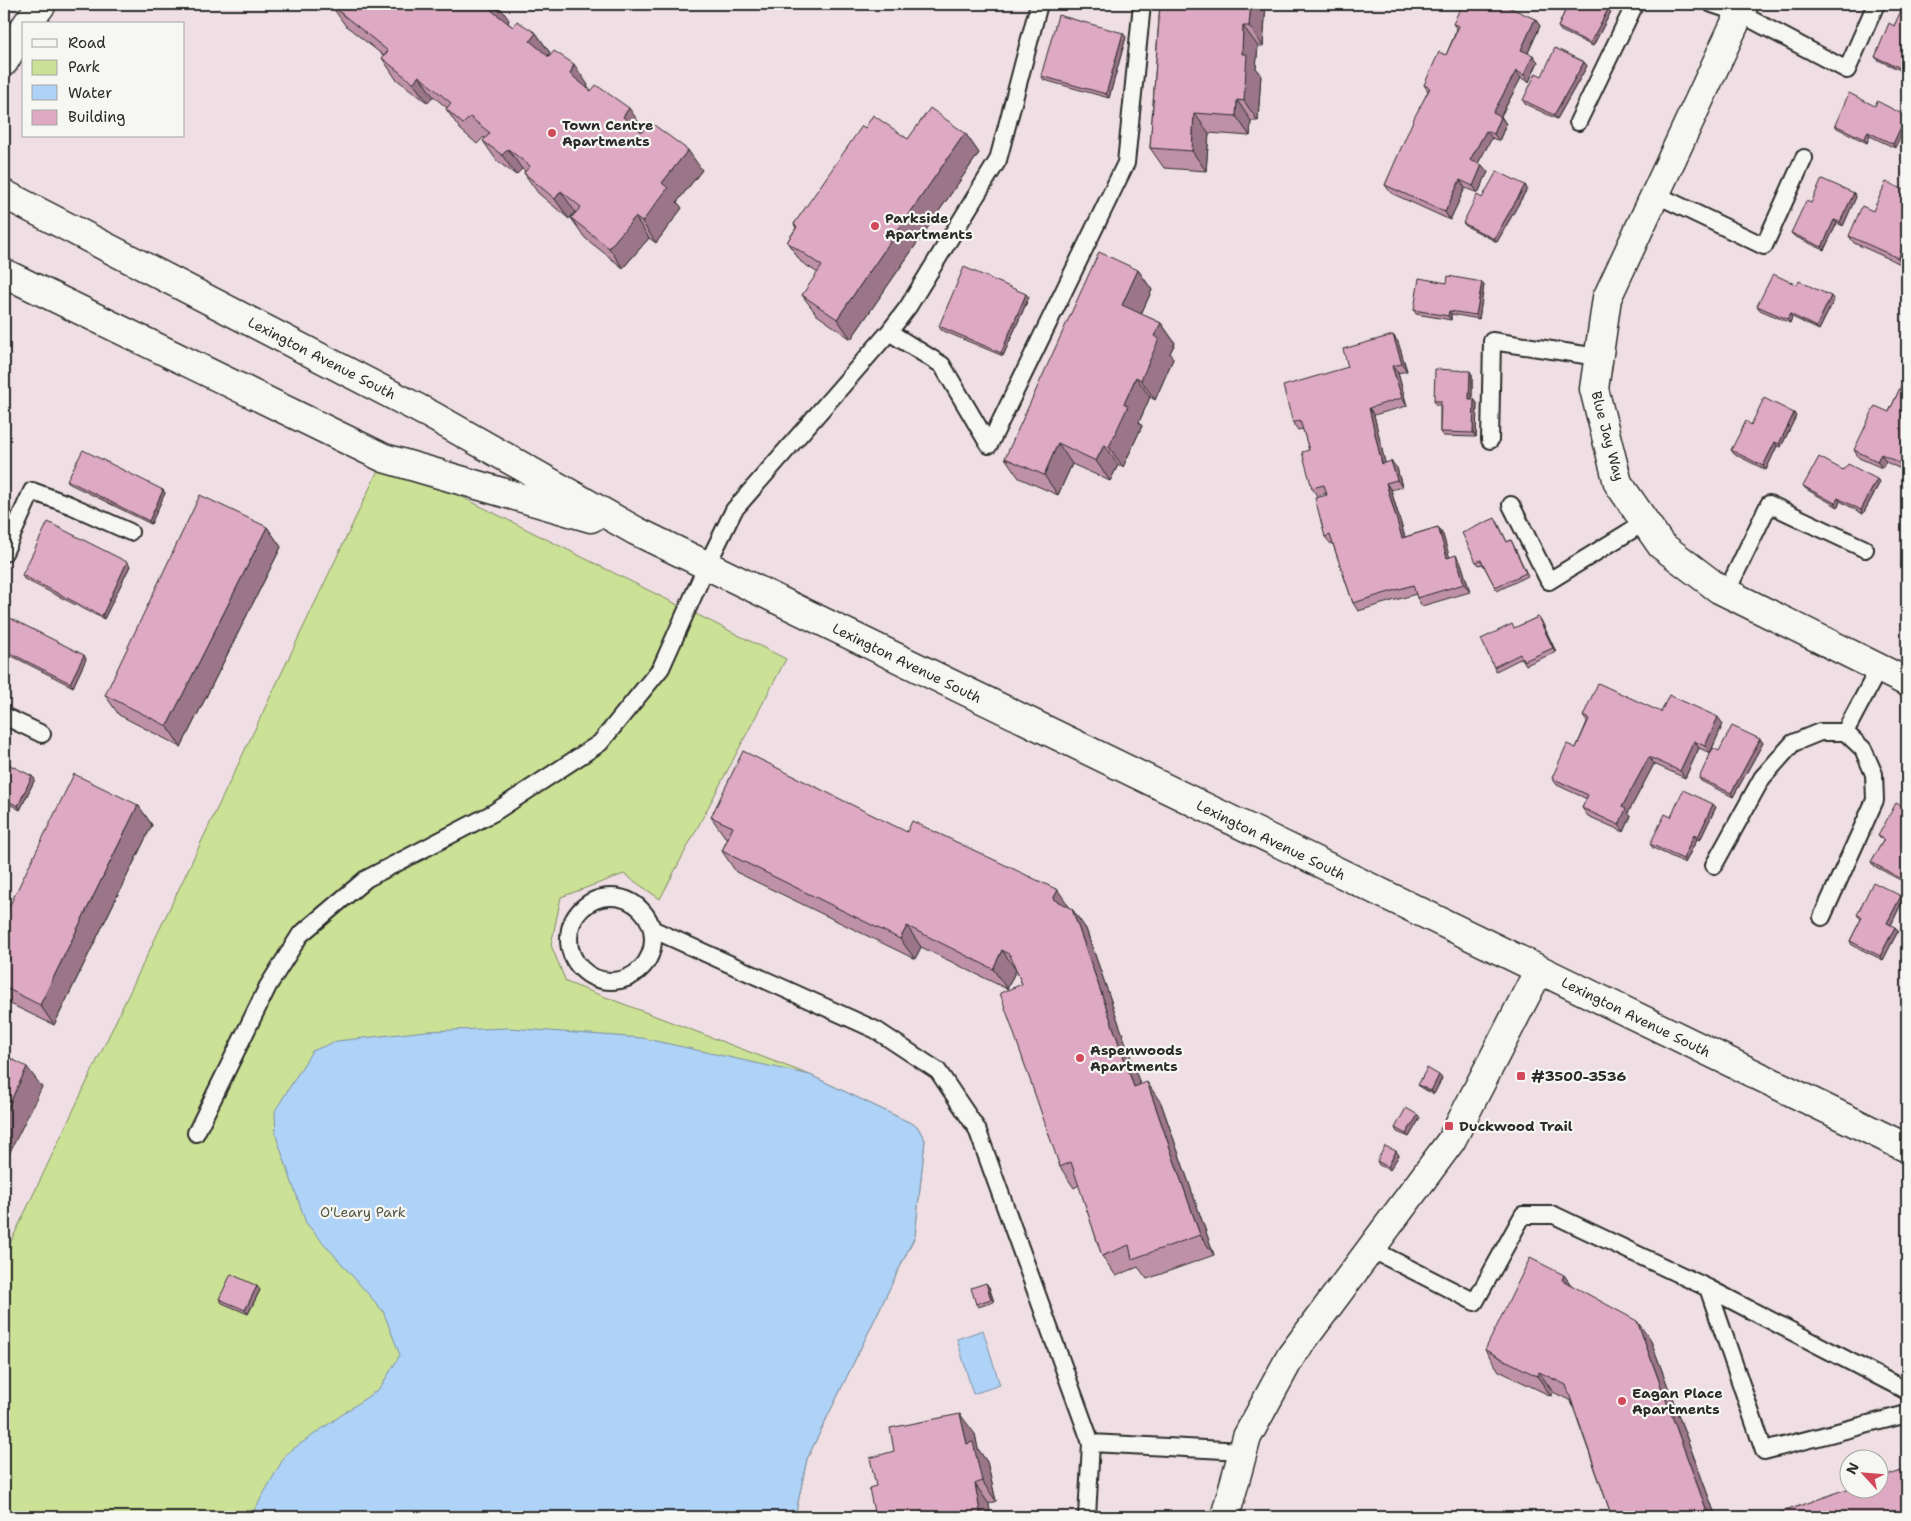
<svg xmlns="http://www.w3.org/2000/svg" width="1911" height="1521" viewBox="0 0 1911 1521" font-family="'Shantell Sans',sans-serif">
  <rect width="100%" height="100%" fill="#efdfe4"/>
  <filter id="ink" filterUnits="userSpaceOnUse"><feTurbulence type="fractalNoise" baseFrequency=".02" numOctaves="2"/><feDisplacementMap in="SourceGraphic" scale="10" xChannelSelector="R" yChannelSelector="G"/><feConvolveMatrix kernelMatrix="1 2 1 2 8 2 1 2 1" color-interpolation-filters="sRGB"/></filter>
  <g filter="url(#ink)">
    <!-- green -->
    <path fill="#cbe196" stroke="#7b8660" d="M384,458L786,659L660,899L624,874L561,897L551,945L566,982L810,1075L917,1126L925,1140L915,1236L807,1459L795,1517H4V1256Z"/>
    <!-- water -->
    <path fill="#afd2f7" stroke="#7a8fa5" d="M509,1028L642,1038L810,1075L917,1126L925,1140L915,1236L807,1459L795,1517H254L255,1509L286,1454L380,1388L400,1355L383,1311L306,1223L276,1136L275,1111L312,1051L337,1041L426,1031Z
      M983,1330L1000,1385L973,1394L957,1339Z"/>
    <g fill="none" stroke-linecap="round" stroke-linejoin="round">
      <!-- lane casing -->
      <g stroke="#2b2b2b" stroke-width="20">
        <path id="lane" d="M1712,4L1739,13L1847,70L1876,4
          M1578,122L1635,4
          M1655,194L1764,246L1804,158
          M889,332L942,365L989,445L1126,163L1142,4
          M1490,440L1492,341L1598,357
          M1511,505L1549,581L1645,522
          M4,553L32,491L70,505L130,532
          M1726,593L1769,504L1865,549
          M4,716L42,734
          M1714,865L1762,778L1793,743L1820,732H1845
          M569 939a42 42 0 1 1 84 0a42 42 0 1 1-84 0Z
          M1822,917L1875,800L1874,774L1863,749L1845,732L1879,668
          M652,929L876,1030L938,1071L977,1129L1091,1443
          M196,1133L268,986L300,935L366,879L493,813L600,743L661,668L707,565L734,510L889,332L908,307L998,160L1039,4
          M1371,1249L1475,1302L1523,1215H1554L1708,1288L1764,1451L1907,1414
          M1708,1288L1907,1391
          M1087,1517L1091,1443L1243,1451"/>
      </g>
      <!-- street casing -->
      <g stroke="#2b2b2b" stroke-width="31">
        <path id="street" d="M1744,4L1607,298L1594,389L1618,483L1661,545L1719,589L1907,682
          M27,24L42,4
          M4,62L24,28
          M1225,1517L1247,1437L1291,1356L1451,1141L1539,970"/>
      </g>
      <!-- secondary casing -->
      <g stroke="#2b2b2b" stroke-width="31">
        <path id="secondary" d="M4,194L431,415L636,531L1907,1148
          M4,273L384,458L591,518"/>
      </g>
      <!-- lane -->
      <use href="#lane" stroke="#f6f6f2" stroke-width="16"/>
      <!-- street -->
      <use href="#street" stroke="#f6f6f2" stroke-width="28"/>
      <!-- secondary -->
      <use href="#secondary" stroke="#f6f6f2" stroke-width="28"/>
    </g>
    <!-- wall -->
    <path fill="#bf91a7" stroke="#2b2b2b" d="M1160,4H1266L1263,46H1258L1256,68L1261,74L1258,121H1251L1250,136L1209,133L1206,171L1164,168L1150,148Z
      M1568,4H1615L1593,46L1561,31L1558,27Z
      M1907,4V73L1878,60L1875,57Z
      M331,5L509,20L508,23L513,27L536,33L550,53L548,56L588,85L587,87L643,128L641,131L702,170L677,202L682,208L656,243L649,238L623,268L585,238L571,218L576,213L575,212L569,219L538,193L524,173L525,171L522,169L516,175L497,161L483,141L485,139L484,137L477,144L460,129L446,109L447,108L433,96L428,103L396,79L382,58L384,56L345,25Z
      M1535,19L1540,26L1528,53L1538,62L1529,82L1521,78L1501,116L1506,124L1499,141L1492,138L1478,163L1488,172L1478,193L1465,188L1450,220L1391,193L1385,185L1428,91L1424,85L1446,55L1457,29L1453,24Z
      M1126,37L1109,98L1044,80L1041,76Z
      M1584,62L1587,66L1557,119L1525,104L1523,100L1542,76Z
      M1875,106L1895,148L1870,136L1867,143L1837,128L1835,125Z
      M865,128L908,139L965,133L979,153L851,339L817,315L802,295L818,273L801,262L787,242L796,228L794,224Z
      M1525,185L1527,189L1497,242L1466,226L1463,223Z
      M1907,191V256L1903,265L1854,243L1849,236L1873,211Z
      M1854,193L1856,197L1843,226L1837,223L1824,250L1794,236L1791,233L1811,203Z
      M1138,270L1152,290L1141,314L1161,323L1175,343L1170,353L1173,359L1155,400L1150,397L1139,422L1142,426L1123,467L1118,465L1110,481L1072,464L1058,495L1019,478L1005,458Z
      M1482,282L1484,285L1479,319L1451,314V320L1416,314L1414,310L1447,283Z
      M1797,285L1834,300L1819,330L1792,317L1790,323L1760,310L1757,306Z
      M1026,294L1029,297L1003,356L941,330L939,326Z
      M1393,335L1398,342L1407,371L1398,373L1407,406L1374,415L1385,463L1397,468L1402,487L1391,490L1405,537L1438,527L1443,535L1449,557L1461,563L1470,592L1422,606L1417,598L1416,594L1358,611L1353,603L1333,544H1331L1325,537L1326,493L1317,496L1312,488L1309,450L1303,429L1298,430L1293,423L1348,367Z
      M1907,373V472L1886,462L1882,468L1859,458L1854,450L1889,412Z
      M1472,375V399L1477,403L1476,437L1443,436L1440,432V405H1436L1434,401Z
      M1796,416L1781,447L1777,446L1766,470L1734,454L1731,450L1751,425Z
      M1843,470L1880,482L1863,514L1840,501L1838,507L1806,489L1803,486Z
      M67,480L163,490L165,493L151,524L70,484Z
      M1497,521L1507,542L1511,540L1513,544L1528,576L1497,591L1495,587L1483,564L1479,565L1476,562Z
      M267,527L281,547L181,747L119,715L105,695Z
      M130,566L104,619L24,579L22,575Z
      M4,615L86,659L73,687L4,652Z
      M1538,617L1541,620L1556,652L1526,665L1522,658L1496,671L1494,667L1515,628Z
      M1661,712L1723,724L1710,753L1699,748L1685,778L1654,764L1628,813L1631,816L1624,832L1588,816L1582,808L1587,799L1557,785L1552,778L1576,748L1587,722L1583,716Z
      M1760,739L1763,743L1733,797L1701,781L1699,778L1719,751Z
      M4,762L35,779L20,810L4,801Z
      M138,805L152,825L54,1025L4,1001V917Z
      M1716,807L1700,840L1697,839L1685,863L1653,848L1650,844L1671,817Z
      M1907,809V877L1904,882L1874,866L1871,862L1883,841L1878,836Z
      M711,817L907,832L1072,909L1086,929L1140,1085L1161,1103L1214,1255L1147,1279L1138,1267L1116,1276L1102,1256L1079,1185L1074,1188L1060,1167L1022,984L1016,970L1007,989L921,947L915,959L736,872L722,851L728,838L725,837Z
      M1901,896L1903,900L1891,925L1898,931L1883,960L1852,945L1850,941L1861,919L1857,915Z
      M1442,1078L1434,1094L1421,1088L1418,1085Z
      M1420,1118L1409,1137L1397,1132L1395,1128Z
      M1399,1155L1390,1170L1379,1165L1377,1161Z
      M1564,1275L1571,1285L1651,1341L1716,1517H1612L1571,1401L1553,1392L1551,1396L1499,1371L1485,1350Z
      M989,1287L994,1302L978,1307L976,1304Z
      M260,1290L248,1314L222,1303L219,1299Z
      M975,1434L978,1449L987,1462L996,1501L989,1504L876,1486Z"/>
    <!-- shaded-wall -->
    <path fill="#9b7688" stroke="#2b2b2b" d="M493,4H498L509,20L505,30L491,10Z
      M1251,4H1266L1263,46L1249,26Z
      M1611,4H1615L1593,46L1590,43Z
      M1535,19L1540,26L1526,57L1521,50Z
      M1243,26L1258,46L1256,68L1261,74L1258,121L1244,101L1242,54Z
      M536,33L550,53L544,61L530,41Z
      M1123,33L1126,37L1109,98L1106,94Z
      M1533,55L1538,62L1529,82L1524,75Z
      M1584,62L1587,66L1557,119L1554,115Z
      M574,64L588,85L584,94L570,74Z
      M1516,71L1521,78L1498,121L1493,113Z
      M419,76L433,96L428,103L413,83Z
      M1237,100L1251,121L1250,136L1236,116Z
      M629,108L643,128L637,137L623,117Z
      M1194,113L1209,133L1206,171L1192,151Z
      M1906,116L1907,117V123L1895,148L1893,144Z
      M1501,117L1506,124L1499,141L1494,134Z
      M1486,131L1492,138L1476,167L1470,160Z
      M1868,132L1870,136L1867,143L1864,139Z
      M965,133L979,153L851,339L837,319Z
      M508,149L522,169L516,175L502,155Z
      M688,150L702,170L677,202L682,208L656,243L642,222L662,183Z
      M1482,165L1488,172L1478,193L1473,186Z
      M1460,180L1465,188L1450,220L1445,212Z
      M1525,185L1527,189L1497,242L1494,239Z
      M561,191L575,212L569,219L555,199Z
      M1854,193L1856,197L1843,226L1840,222Z
      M635,217L649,238L623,268L609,248Z
      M1834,220L1837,223L1824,250L1822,247Z
      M1906,241L1907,243V256L1903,265L1898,258Z
      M1138,270L1152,290L1136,325L1122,305Z
      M1482,282L1484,285L1479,319L1476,315Z
      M1026,294L1029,297L1003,356L1001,353Z
      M1831,296L1834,300L1819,330L1816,327Z
      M1449,311L1451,314V320L1448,316Z
      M1790,314L1792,317L1790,323L1787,319Z
      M1161,323L1175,343L1170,353L1173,359L1155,400L1141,380L1154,336Z
      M1393,335L1398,342L1407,371L1402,364Z
      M1392,366L1398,373L1407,406L1402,398Z
      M1470,371L1472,375V403L1469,399Z
      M1136,377L1150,397L1139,422L1142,426L1123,467L1109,447L1124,404Z
      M1474,399L1477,403L1476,437L1473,433Z
      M1369,408L1374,415L1387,471L1382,464Z
      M1794,413L1796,416L1781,447L1779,444Z
      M1775,442L1777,446L1766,470L1763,466Z
      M1058,443L1072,464L1058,495L1044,475Z
      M1104,445L1118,465L1110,481L1096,461Z
      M1881,454L1886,462L1882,468L1877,461Z
      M1391,461L1397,468L1402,487L1397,480Z
      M1877,479L1880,482L1863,514L1861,510Z
      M1386,483L1391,490L1407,545L1402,538Z
      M163,490L165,493L151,524L149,521Z
      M1838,498L1840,501L1838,507L1835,503Z
      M267,527L281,547L181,747L167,726Z
      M1438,527L1443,535L1452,565L1447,558Z
      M1456,555L1461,563L1470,592L1464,584Z
      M127,562L130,566L104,619L102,616Z
      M1538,617L1541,620L1556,652L1553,648Z
      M84,655L86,659L73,687L70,683Z
      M1718,717L1723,724L1710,753L1705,746Z
      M1760,739L1763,743L1733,797L1731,793Z
      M1694,741L1699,748L1685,778L1680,771Z
      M1649,757L1654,764L1628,813L1631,816L1624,832L1619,825L1622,807Z
      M32,776L35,779L20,810L18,806Z
      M1713,804L1716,807L1700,840L1698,837Z
      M138,805L152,825L54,1025L40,1005Z
      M1694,835L1697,839L1685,863L1683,859Z
      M1907,868V877L1904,882L1902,879Z
      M1058,890L1072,911L1053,899Z
      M1901,896L1903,900L1890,927L1887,923Z
      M1072,909L1086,929L1148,1107L1134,1087Z
      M907,926L921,947L915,959L900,939Z
      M1895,927L1898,931L1883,960L1880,956Z
      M1002,950L1016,970L1007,989L993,969Z
      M27,1067L42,1087L4,1164V1115Z
      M1439,1075L1442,1078L1434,1094L1431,1091Z
      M1147,1082L1161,1103L1214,1255L1200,1235Z
      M1418,1115L1420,1118L1409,1137L1406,1134Z
      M1396,1151L1399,1155L1390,1170L1388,1167Z
      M1564,1275L1578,1295L1562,1280Z
      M986,1283L989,1287L994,1302L991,1299Z
      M257,1286L260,1290L248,1314L245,1310Z
      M1637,1321L1651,1341L1716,1517H1709Z
      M1539,1372L1553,1392L1551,1396L1537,1376Z
      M960,1414L975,1434L978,1449L987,1462L996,1501L982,1481L967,1444Z
      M975,1484L989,1504L991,1517H981Z"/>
    <!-- building -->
    <path fill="#dea9c2" stroke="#2b2b2b" d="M332,4H493L491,10L513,27L517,21L536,33L530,41L549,57L554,51L574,64L570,74L591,91L596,85L629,108L623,117L642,132L650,122L688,150L662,183L668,188L642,222L635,217L609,248L571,218L581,207L561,191L555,199L524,173L530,166L508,149L502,155L483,141L490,133L470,117L463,124L446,109L451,103L419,76L413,83L382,58L388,51L331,5Z
      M1160,4H1251L1249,26H1243L1242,54H1247L1244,101L1237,100L1236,116L1194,113L1192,151L1150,148Z
      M1462,4H1502L1535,19L1521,50L1533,55L1524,75L1516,71L1493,113L1501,117L1494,134L1486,131L1470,160L1482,165L1473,186L1460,180L1445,212L1385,185L1415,116L1430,88L1424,85L1439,52L1446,55L1459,26L1453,24Z
      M1568,4H1611L1590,43L1558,27Z
      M1904,4H1907V65L1905,70L1875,57L1889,23L1894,26Z
      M1058,15L1123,33L1106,94L1041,76Z
      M1555,48L1584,62L1554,115L1523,100L1536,73L1542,76Z
      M1849,93L1875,106L1877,101L1906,116L1893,144L1868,132L1864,139L1835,125Z
      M930,108L965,133L837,319L802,295L822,266L787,242L797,227L794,224L862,126L865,128L873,115L908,139Z
      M1497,171L1525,185L1494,239L1463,223L1477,195L1482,198Z
      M1822,179L1854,193L1840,222L1834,220L1822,247L1791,233L1806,201L1811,203Z
      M1886,182L1907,191V241H1906L1898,258L1849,236L1862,206L1873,211Z
      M1099,252L1138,270L1122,305L1161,323L1154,336L1159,339L1141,380L1136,377L1124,404L1128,406L1109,447L1104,445L1096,461L1058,443L1044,475L1005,458Z
      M964,267L1026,294L1001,353L939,326Z
      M1773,274L1797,285L1799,281L1831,296L1816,327L1790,314L1787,319L1757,306Z
      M1448,276L1482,282L1476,315L1449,311L1448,316L1414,310L1419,278L1447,283Z
      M1393,335L1402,364L1392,366L1402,398L1369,408L1382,464L1391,461L1397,480L1386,483L1402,538L1438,527L1447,558L1456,555L1464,584L1417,598L1413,585L1353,603L1330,535L1325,537L1315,498L1327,495L1324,485L1312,488L1302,452L1309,450L1300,420L1293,423L1283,386L1348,367L1343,349Z
      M1435,369L1470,371L1469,399H1474L1473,433L1440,432L1441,401H1434Z
      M1907,373V467L1881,454L1877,461L1854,450L1875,406L1889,412Z
      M1764,398L1794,413L1779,444L1775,442L1763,466L1731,450L1746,421L1751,425Z
      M83,450L163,490L149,521L67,480Z
      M1819,457L1843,470L1848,464L1877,479L1861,510L1838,498L1835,503L1803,486Z
      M200,495L267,527L167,726L105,695Z
      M1495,518L1507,542L1511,540L1526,573L1495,587L1481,560L1476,562L1462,533Z
      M48,522L127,562L102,616L22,575Z
      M4,615L84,655L70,683L4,650Z
      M1538,617L1553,648L1524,661L1520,654L1494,667L1481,639L1512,624L1514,628Z
      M1598,683L1661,712L1669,695L1718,717L1705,746L1694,741L1680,771L1649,757L1622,807L1626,809L1619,825L1582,808L1588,795L1552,778L1567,744L1576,748L1589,719L1583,716Z
      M1732,726L1760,739L1731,793L1699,778L1713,748L1719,751Z
      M743,751L907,832L912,821L1058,890L1053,899L1072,909L1134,1087L1147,1082L1200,1235L1132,1259L1129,1245L1102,1256L1071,1162L1060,1167L1000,993L1022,984L1010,955L1002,950L993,969L907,926L900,939L722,851L733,827L711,817Z
      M4,762L32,776L18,806L4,799Z
      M74,774L138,805L40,1005L4,987V917Z
      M1683,790L1713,804L1698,837L1694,835L1683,859L1650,844L1665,814L1671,817Z
      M1896,803L1907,809V868L1902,879L1871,862L1884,839L1878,836Z
      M1873,882L1901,896L1887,923L1895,927L1880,956L1850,941L1862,917L1857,915Z
      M4,1055L27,1067L4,1115Z
      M1427,1068L1439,1075L1431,1091L1418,1085Z
      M1406,1108L1418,1115L1406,1134L1395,1128Z
      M1385,1146L1396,1151L1388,1167L1377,1161Z
      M1530,1258L1564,1275L1562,1280L1637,1321L1709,1517H1612L1566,1385L1539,1372L1537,1376L1485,1350Z
      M231,1274L257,1286L245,1310L219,1299Z
      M986,1283L991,1299L976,1304L971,1288Z
      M960,1414L967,1444L973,1442L982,1481L975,1484L981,1517H875L869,1488L876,1486L870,1458L894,1451L890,1428Z
      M1907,1469V1517H1768L1850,1488H1878V1479Z"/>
  </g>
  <!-- markers -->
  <g fill="#d1495b" stroke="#f6f6f2" stroke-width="2">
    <circle cx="552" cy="133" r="5"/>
    <circle cx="875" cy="226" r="5"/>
    <circle cx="1080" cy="1058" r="5"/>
    <rect x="1516" y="1071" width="10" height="10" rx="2.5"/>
    <rect x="1444" y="1121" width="10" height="10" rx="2.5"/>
    <circle cx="1622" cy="1401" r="5"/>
  </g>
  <g text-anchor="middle" stroke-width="4.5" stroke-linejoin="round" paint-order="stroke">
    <!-- poi labels -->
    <g font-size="14" font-weight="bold" fill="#2b2b2b" stroke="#f6f6f2" text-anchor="start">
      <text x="562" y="130">Town Centre<tspan x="562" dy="16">Apartments</tspan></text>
      <text x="885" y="223">Parkside<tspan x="885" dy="16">Apartments</tspan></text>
      <text x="1090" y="1055">Aspenwoods<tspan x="1090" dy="16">Apartments</tspan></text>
      <text x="1531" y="1081">#3500-3536</text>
      <text x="1459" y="1131">Duckwood Trail</text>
      <text x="1632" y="1398">Eagan Place<tspan x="1632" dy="16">Apartments</tspan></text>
    </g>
    <!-- street labels -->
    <g font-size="14" fill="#2b2b2b" stroke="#f6f6f2">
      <text transform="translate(322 358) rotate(27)" y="5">Lexington Avenue South</text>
      <text transform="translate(1608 436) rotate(75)" y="5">Blue Jay Way</text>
      <text transform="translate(907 663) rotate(26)" y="5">Lexington Avenue South</text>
      <text transform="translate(1271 840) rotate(26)" y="5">Lexington Avenue South</text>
      <text transform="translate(1636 1017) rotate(26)" y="5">Lexington Avenue South</text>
    </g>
    <!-- park labels -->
    <g font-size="14" fill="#535846" stroke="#f6f6f2">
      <text x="363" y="1217">O'Leary Park</text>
    </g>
  </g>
  <!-- margin -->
  <rect width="1911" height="1521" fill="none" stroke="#f6f6f2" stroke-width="20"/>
  <rect x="10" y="10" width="1891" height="1501" fill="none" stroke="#2b2b2b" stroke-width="2" filter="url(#ink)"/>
  <!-- legend -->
  <rect x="22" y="22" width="162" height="115" fill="#f6f6f2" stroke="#a5a5a2"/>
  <rect x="32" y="39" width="25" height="8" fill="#f6f6f2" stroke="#a5a5a2"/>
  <text x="68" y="48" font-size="15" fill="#2b2b2b">Road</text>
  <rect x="32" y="60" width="25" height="15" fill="#cbe196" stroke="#a5a5a2"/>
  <text x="68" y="72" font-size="15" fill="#2b2b2b">Park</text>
  <rect x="32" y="85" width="25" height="15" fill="#afd2f7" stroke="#a5a5a2"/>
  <text x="68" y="98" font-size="15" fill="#2b2b2b">Water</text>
  <rect x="32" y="110" width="25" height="15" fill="#dea9c2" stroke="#a5a5a2"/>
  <text x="68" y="122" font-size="15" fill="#2b2b2b">Building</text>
  <!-- north arrow -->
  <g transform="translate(1864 1474) rotate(296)"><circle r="24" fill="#f6f6f2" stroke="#a5a5a2"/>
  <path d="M0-4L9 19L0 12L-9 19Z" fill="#d1495b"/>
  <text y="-8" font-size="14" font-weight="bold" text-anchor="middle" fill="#2b2b2b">N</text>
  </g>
</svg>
